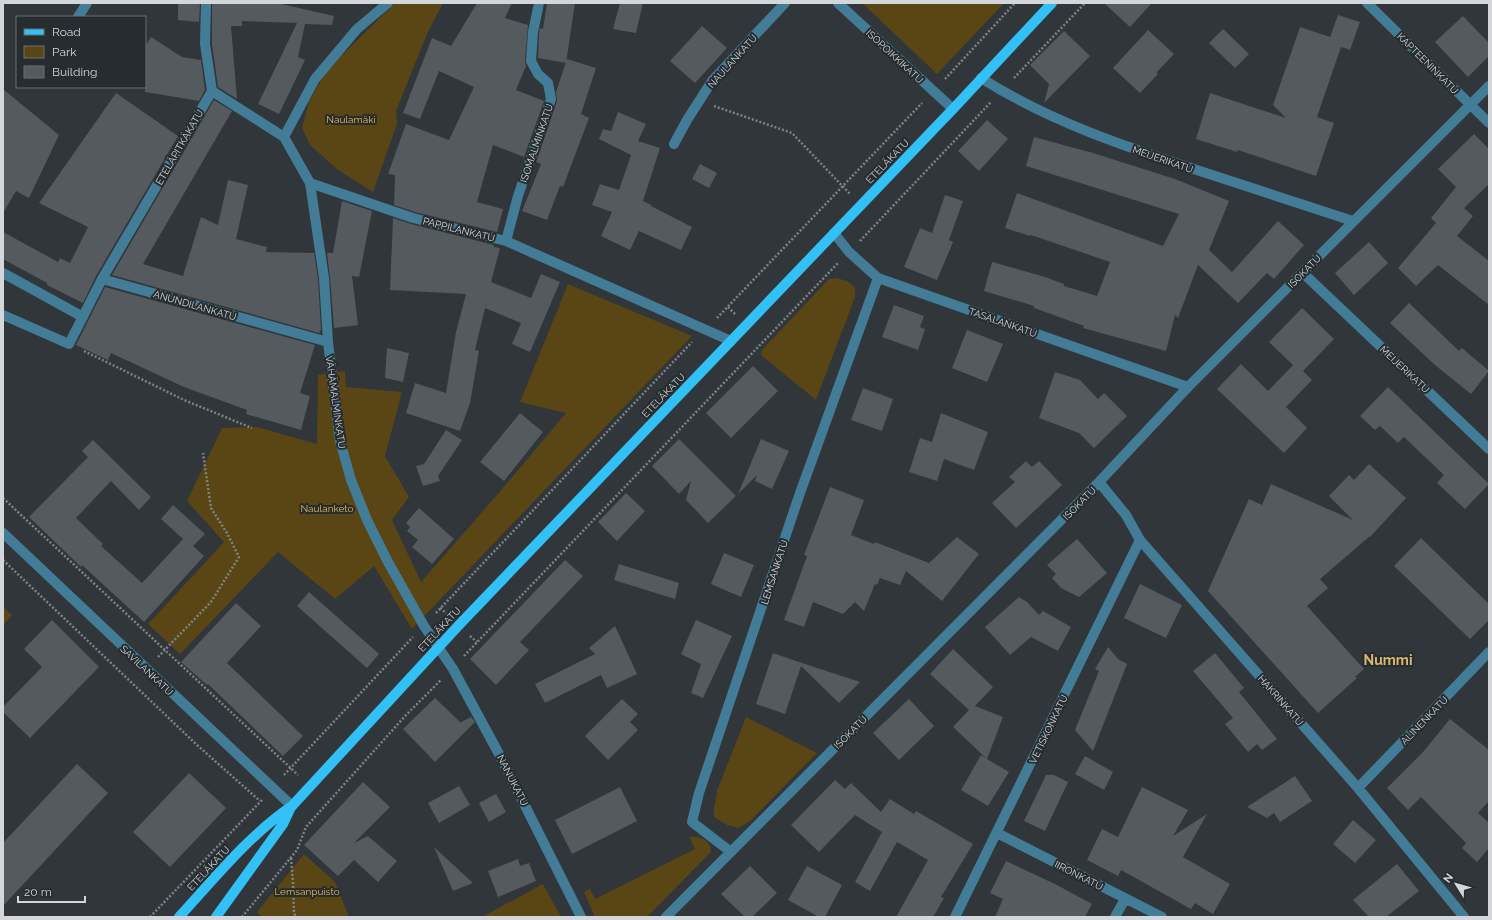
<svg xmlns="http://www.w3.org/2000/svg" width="1492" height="920" viewBox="0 0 1492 920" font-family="Raleway,sans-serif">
  <rect width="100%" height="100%" fill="#303639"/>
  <!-- green -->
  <path fill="#5a4515" d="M395,3H443L427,34L396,111L397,124L373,192L338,170L310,145L302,128L309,102L326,71Z
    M862,3H1004L937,74Z
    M836,278L847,281L855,287V297L816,400L761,355L762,350L829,279Z
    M568,284L692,336L412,629L374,566L335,599L278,552L180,654L148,624L224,542L187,501L222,428L257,427L317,444L318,375L345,371L346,387L402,392L385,456L409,497L392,520L421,582L497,495L566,413L520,402Z
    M3,607L12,615L3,625Z
    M746,717L817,753L750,821L738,828L727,825L714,817V808L717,791Z
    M689,837C699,836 711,839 711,852L647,917H595L584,892L590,889L595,899L695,849Z
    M304,854L335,882L349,917H262L257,912Z
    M543,884L561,917H482Z"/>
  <!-- building -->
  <path fill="#545a5d" d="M178,3H200L199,22L178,20Z
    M212,3H277L334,16L332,25L305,24L298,57L305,60L279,114L258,104L297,23L242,21V26H231L237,99L218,87L212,44Z
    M477,3H512L505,18L528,25L525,61L526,66L516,90L544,101L524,157L493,145L477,202L503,209L497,232L415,212L394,205L395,175L388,174L406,124L449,140L474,87L439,71L420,119L403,113L432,38L451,46Z
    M547,3H575L566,63L538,58L539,33L540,28L543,29Z
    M620,3H643L636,33L613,29Z
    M1104,3H1152L1130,27Z
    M1338,15L1360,22L1350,50L1341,47L1317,117L1334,123L1316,176L1238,150L1237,152L1196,139L1210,93L1286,118L1273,105L1300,27L1330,37Z
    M1463,16L1489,43V56L1468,77L1435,42Z
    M702,26L727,48L695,83L670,61Z
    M1223,29L1249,54L1235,68L1209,43Z
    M1148,30L1174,54L1156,73L1158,74L1140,93L1113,68Z
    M1064,31L1090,56L1044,103L1049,84L1030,65Z
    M151,37L182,57L201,60L205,90L199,101L145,92V47Z
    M567,59L596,68L581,114L589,118L563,187L560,186L547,220L522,211L541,164L536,162L557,101L556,92Z
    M3,89L59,135L29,198L16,191L3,213Z
    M116,93L178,136L96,276L83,303L47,285V283L3,259V232L58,262L60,258L70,263L88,227L39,203Z
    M214,100L232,111L143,264L183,276L201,217L218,225L228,180L248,185L236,239L267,247L266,252L314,253L318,279L321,330L319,333L112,275Z
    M618,112L646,124L638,141L660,148L643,201L651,205V206L692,227L681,250L639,231L630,250L601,236L612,212L592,205L600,184L619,190L631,155L599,139L603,129L611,131Z
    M987,120L1008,139L979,171L958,151Z
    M1474,134L1489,149V184L1464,208L1473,216L1457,236L1489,261V305L1438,265L1416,286L1398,268L1436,223L1431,218L1456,187L1438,169Z
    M1034,137L1093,153L1175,179L1229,201L1209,250L1232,272L1278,221L1304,245L1274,279L1267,273L1238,303L1198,265L1178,318L1175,315L1166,351L1083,328L1084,326L1034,308V306L984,291L992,262L1045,277L1064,284V286L1097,296L1110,262L1031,235L1030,236L1005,228L1017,193L1163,246L1179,214L1026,166Z
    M700,164L717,173L709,188L692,179Z
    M945,195L963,201L949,240L953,242L937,280L904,267L920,228L932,233Z
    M342,201L372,211L359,277L352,276L358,325L334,328L330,278L327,253H333Z
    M393,218L411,224L494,245V247L500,248L491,282L531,298L541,274L560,282L530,352L512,344L521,323L485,308L475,350L479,351L470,403L460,431L406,413L415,383L446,393L456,332L466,294L390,290Z
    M1369,242L1388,263L1354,295L1335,273Z
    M105,287L315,345L300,393L310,396L301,430L246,414L247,410L184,387L111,353L108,360L76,345Z
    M1409,303L1459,351L1462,348L1489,371L1471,394L1435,365L1390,323Z
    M894,305L924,316L920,327L925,329L918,350L882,337Z
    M1302,308L1334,339L1303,371L1312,380L1286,407L1307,428L1284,453L1217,389L1241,364L1268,391L1293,365L1269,342Z
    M967,330L1003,344L987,382L952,368Z
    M387,348L409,353L403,382L385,378Z
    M753,366L778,391L731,438L706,413Z
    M1055,372L1080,380L1098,399L1104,393L1127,416L1094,448L1079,433L1039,418Z
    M1388,387L1489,484L1465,509L1437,483L1444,475L1404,437L1398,443L1380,426L1375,430L1360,416Z
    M863,388L893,399L882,431L851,420Z
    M520,413L543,432L504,481L480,462Z
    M941,413L988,432L974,470L944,459L937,481L909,472L920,438L932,442Z
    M446,430L462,440L438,476L440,481L423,486L416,466L424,464Z
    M679,439L736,496L708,523L686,500L691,481L679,494L652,466Z
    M761,439L789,451L772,489L755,481L757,475L738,494Z
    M93,440L151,497L139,510L111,481L76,518L103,544L101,546L142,583L183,539L161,519L173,505L205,534L193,546L204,556L144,622L82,565L81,567L29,517L88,457L82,451Z
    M1026,461L1032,467L1039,461L1062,485L1016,528L992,503L1015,482L1009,477Z
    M1369,464L1406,498L1370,537V536L1320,579L1328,588L1307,606L1364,669L1355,677L1357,678L1318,713L1208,591L1249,499L1262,505L1271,484L1353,520L1329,496L1349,475L1354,480Z
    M830,487L864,500L851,535L874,544L875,542L929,563L957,537L979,554L942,601L906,571L900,585L880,578L877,585L875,584L864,611L855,602L843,614L813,602L804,627L784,620L807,556L804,555Z
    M626,493L645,511L617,541L598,522Z
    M419,508L454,539L432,564L412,547L418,540L407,531L410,527L406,523Z
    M1421,538L1489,604V620L1470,639L1394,566Z
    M1077,539L1107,573L1079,597L1061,588L1052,578L1056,574L1047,565Z
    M724,553L754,565L741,597L711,584Z
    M565,560L583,576L520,642L529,650L496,685L470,659Z
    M619,564L679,583L675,599L614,580Z
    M1140,584L1182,605L1166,638L1124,618Z
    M309,592L379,654L367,668L297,606Z
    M1019,597L1027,602L1039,615L1043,611L1071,627L1058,651L1031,637L1010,655L985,627Z
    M236,603L261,626L227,663L303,736L283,756L208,684L207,685L181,662Z
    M52,620L99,667L30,738L3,712V707L42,667L24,649Z
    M696,620L732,636L703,698L691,693L701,664L681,654Z
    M615,626L637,674L607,688L601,675L545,703L535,684L595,654L589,648Z
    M1108,647L1118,659L1127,664L1093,751L1075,730L1099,671L1095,669Z
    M953,649L993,687L975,706L1003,717L987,759L1009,772L988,806L961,790L981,755L986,758L953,727L969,710L930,674Z
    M773,653L802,663L860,682L839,703L801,666L785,714L756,704Z
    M1215,653L1244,688L1239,692L1277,739L1262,750L1257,744L1248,752L1225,724L1233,718L1193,671Z
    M435,698L460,722L459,723L471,717L475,722L435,762L403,729Z
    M622,699L638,714L630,722L638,730L608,760L585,736Z
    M909,699L934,726L899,760L873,733Z
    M1450,719L1489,750V801L1478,813L1489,823V848L1477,862L1462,848L1466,843L1421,797L1408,810L1387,788L1423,752Z
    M1085,756L1113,772L1104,790L1075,774Z
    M77,764L108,793L3,906V843Z
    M189,773L226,808L170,867L133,832Z
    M1046,775H1054L1068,782L1045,831L1024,821Z
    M1295,776L1312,801L1280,822L1274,813L1267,818L1247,807Z
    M835,780L845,789L851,783L881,812L890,799L914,814L916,811L973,844L941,897L944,898L933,917H896L928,860L897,842L870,891L855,882L882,832L855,815L819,852L791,825Z
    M363,782L390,807L354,843L368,836L397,861L378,882L354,860L338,876L304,845Z
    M459,786L470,805L439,823L428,803Z
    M620,787L637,821L572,854L555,820Z
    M1142,787L1188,810L1173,836L1207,814L1183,857L1230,884L1213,914L1195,903L1191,909L1121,870L1118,876L1087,860L1102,829L1118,837Z
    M496,794L506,812L489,822L479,803Z
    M1353,820L1376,840L1355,863L1333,844Z
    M434,847L473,883L453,891Z
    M518,859L520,866L529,863L536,881L498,897L488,871Z
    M1006,861L1057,885L1092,904L1085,917H995L1003,899L990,893Z
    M1397,864L1419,891L1386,917H1369L1353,900Z
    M750,866L777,893L752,917H745L721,894Z
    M807,866L842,885L825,917H819L788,900Z"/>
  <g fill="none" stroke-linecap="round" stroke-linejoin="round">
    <!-- path -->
    <path stroke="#7e8486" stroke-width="2.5" stroke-dasharray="2 2" stroke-linecap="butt" d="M1014,78L1085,3
      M945,79L1015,3
      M714,106L792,133L850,194
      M860,241L991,102
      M728,307L735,314
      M717,318L922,103
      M84,351L184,400L252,428
      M3,498L298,775
      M3,560L197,745L260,801
      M440,608L447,614
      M436,613L692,342
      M470,636L477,642
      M464,656L838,263
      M158,657L211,602L239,557L227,533L211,508L203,453
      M284,775L413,637
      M291,858L293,883L294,913L296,917
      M150,917L262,800
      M242,917L297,850L306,827L406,715L441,680"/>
    <!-- minor -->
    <path stroke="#427c96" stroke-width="10" d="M838,3L953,109
      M1367,3L1489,123
      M78,17L87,3
      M981,78C1050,122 1129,148 1206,173C1255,189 1304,205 1353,221
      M212,91L284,137L310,183L413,218L506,241L731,341
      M284,137L315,79L357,29L388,3
      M674,144L687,120L712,81L785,3
      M310,183L324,278L328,342L337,417L340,441L351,480L367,520L388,562L424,626L453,669L499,754L581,917
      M834,233L849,252L878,278L1188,387
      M506,241L518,196L551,99L548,83L538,74L531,61L533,32L539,3
      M3,273L83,317
      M1303,273L1489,449
      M102,279L212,91L205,44L206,3
      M3,315L69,344L102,279L328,342
      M1099,482L1126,515L1140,540L1358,788L1464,917
      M3,533L292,806
      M1358,788L1489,652
      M997,833L1162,917
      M731,852L692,822L699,793L800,493L878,278
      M666,917L1099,482L1188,387L1489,86
      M955,917L1140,540
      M1115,917L1125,899"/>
    <!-- major -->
    <path stroke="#32c1f6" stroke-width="10" d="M179,917C214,879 249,835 292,806L459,625L953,109L1052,3
      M216,917L283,824L291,807"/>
  </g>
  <g text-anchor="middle" stroke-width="4" stroke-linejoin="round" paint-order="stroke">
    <!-- street labels -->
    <g font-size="10" fill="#d3d7d9" stroke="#262c2f">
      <text transform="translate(895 56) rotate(43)" y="4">ISOPOIKKIKATU</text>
      <text transform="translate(732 61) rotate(-48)" y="4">NAULANKATU</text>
      <text transform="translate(1428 63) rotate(45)" y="4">KAPTEENINKATU</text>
      <text transform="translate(536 143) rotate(-71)" y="4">ISOMALMINKATU</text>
      <text transform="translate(179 147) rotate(-60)" y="4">ETELÄPITKÄKATU</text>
      <text transform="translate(1163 159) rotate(19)" y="4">MEIJERIKATU</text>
      <text transform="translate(887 161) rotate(-46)" y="4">ETELÄKATU</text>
      <text transform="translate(459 229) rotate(14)" y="4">PAPPILANKATU</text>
      <text transform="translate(1304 271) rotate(-45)" y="4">ISOKATU</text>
      <text transform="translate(195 305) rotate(16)" y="4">ANUNDILANKATU</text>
      <text transform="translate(1003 322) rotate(19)" y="4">TASALANKATU</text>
      <text transform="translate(1405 369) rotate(43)" y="4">MEIJERIKATU</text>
      <text transform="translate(663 395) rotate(-46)" y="4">ETELÄKATU</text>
      <text transform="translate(336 402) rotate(82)" y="4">VÄHÄMALMINKATU</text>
      <text transform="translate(1079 503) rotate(-45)" y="4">ISOKATU</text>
      <text transform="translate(774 572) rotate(-72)" y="4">LEMSANKATU</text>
      <text transform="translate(439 629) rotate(-47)" y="4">ETELÄKATU</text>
      <text transform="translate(147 670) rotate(43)" y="4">SAVILANKATU</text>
      <text transform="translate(1281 700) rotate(49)" y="4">HAKRINKATU</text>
      <text transform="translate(1424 720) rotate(-46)" y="4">ALINENKATU</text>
      <text transform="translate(1048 729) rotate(-64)" y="4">VETISKONKATU</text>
      <text transform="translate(850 732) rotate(-45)" y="4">ISOKATU</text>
      <text transform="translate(513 780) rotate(63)" y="4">NANUKATU</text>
      <text transform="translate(208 868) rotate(-47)" y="4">ETELÄKATU</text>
      <text transform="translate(1079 875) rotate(27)" y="4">IIRONKATU</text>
    </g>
    <!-- park labels -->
    <g font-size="10" fill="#e7b951" stroke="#262c2f">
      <text x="351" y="123">Naulamäki</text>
      <text x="327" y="512">Naulanketo</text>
      <text x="307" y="895">Lemsanpuisto</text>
    </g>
    <!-- district labels -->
    <g font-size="14" font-weight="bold" fill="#dcb970" stroke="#262c2f">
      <text x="1388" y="665">Nummi</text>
    </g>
  </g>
  <!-- border -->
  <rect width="1492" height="920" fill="none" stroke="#d3d7d9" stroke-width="8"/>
  <!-- legend -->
  <rect x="16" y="16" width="130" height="72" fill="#262c2f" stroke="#6b7073"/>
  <rect x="24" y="29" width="20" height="6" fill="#32c1f6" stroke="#6b7073"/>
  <text x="52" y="36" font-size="12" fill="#d3d7d9">Road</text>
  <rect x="24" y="46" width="20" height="12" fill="#5a4515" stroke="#6b7073"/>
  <text x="52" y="56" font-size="12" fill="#d3d7d9">Park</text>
  <rect x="24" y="66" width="20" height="12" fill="#545a5d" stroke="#6b7073"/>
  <text x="52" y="76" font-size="12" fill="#d3d7d9">Building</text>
  <!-- north arrow -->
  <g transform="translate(1456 884) rotate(307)" stroke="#262c2f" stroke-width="3" paint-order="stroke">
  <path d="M0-3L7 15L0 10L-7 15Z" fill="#d3d7d9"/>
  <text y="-6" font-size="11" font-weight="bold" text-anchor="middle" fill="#d3d7d9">N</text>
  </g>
  <!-- scale -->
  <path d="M18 896v6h67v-6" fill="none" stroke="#d3d7d9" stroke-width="2"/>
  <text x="24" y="896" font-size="12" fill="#d3d7d9" stroke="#262c2f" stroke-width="3" paint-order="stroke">20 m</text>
</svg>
